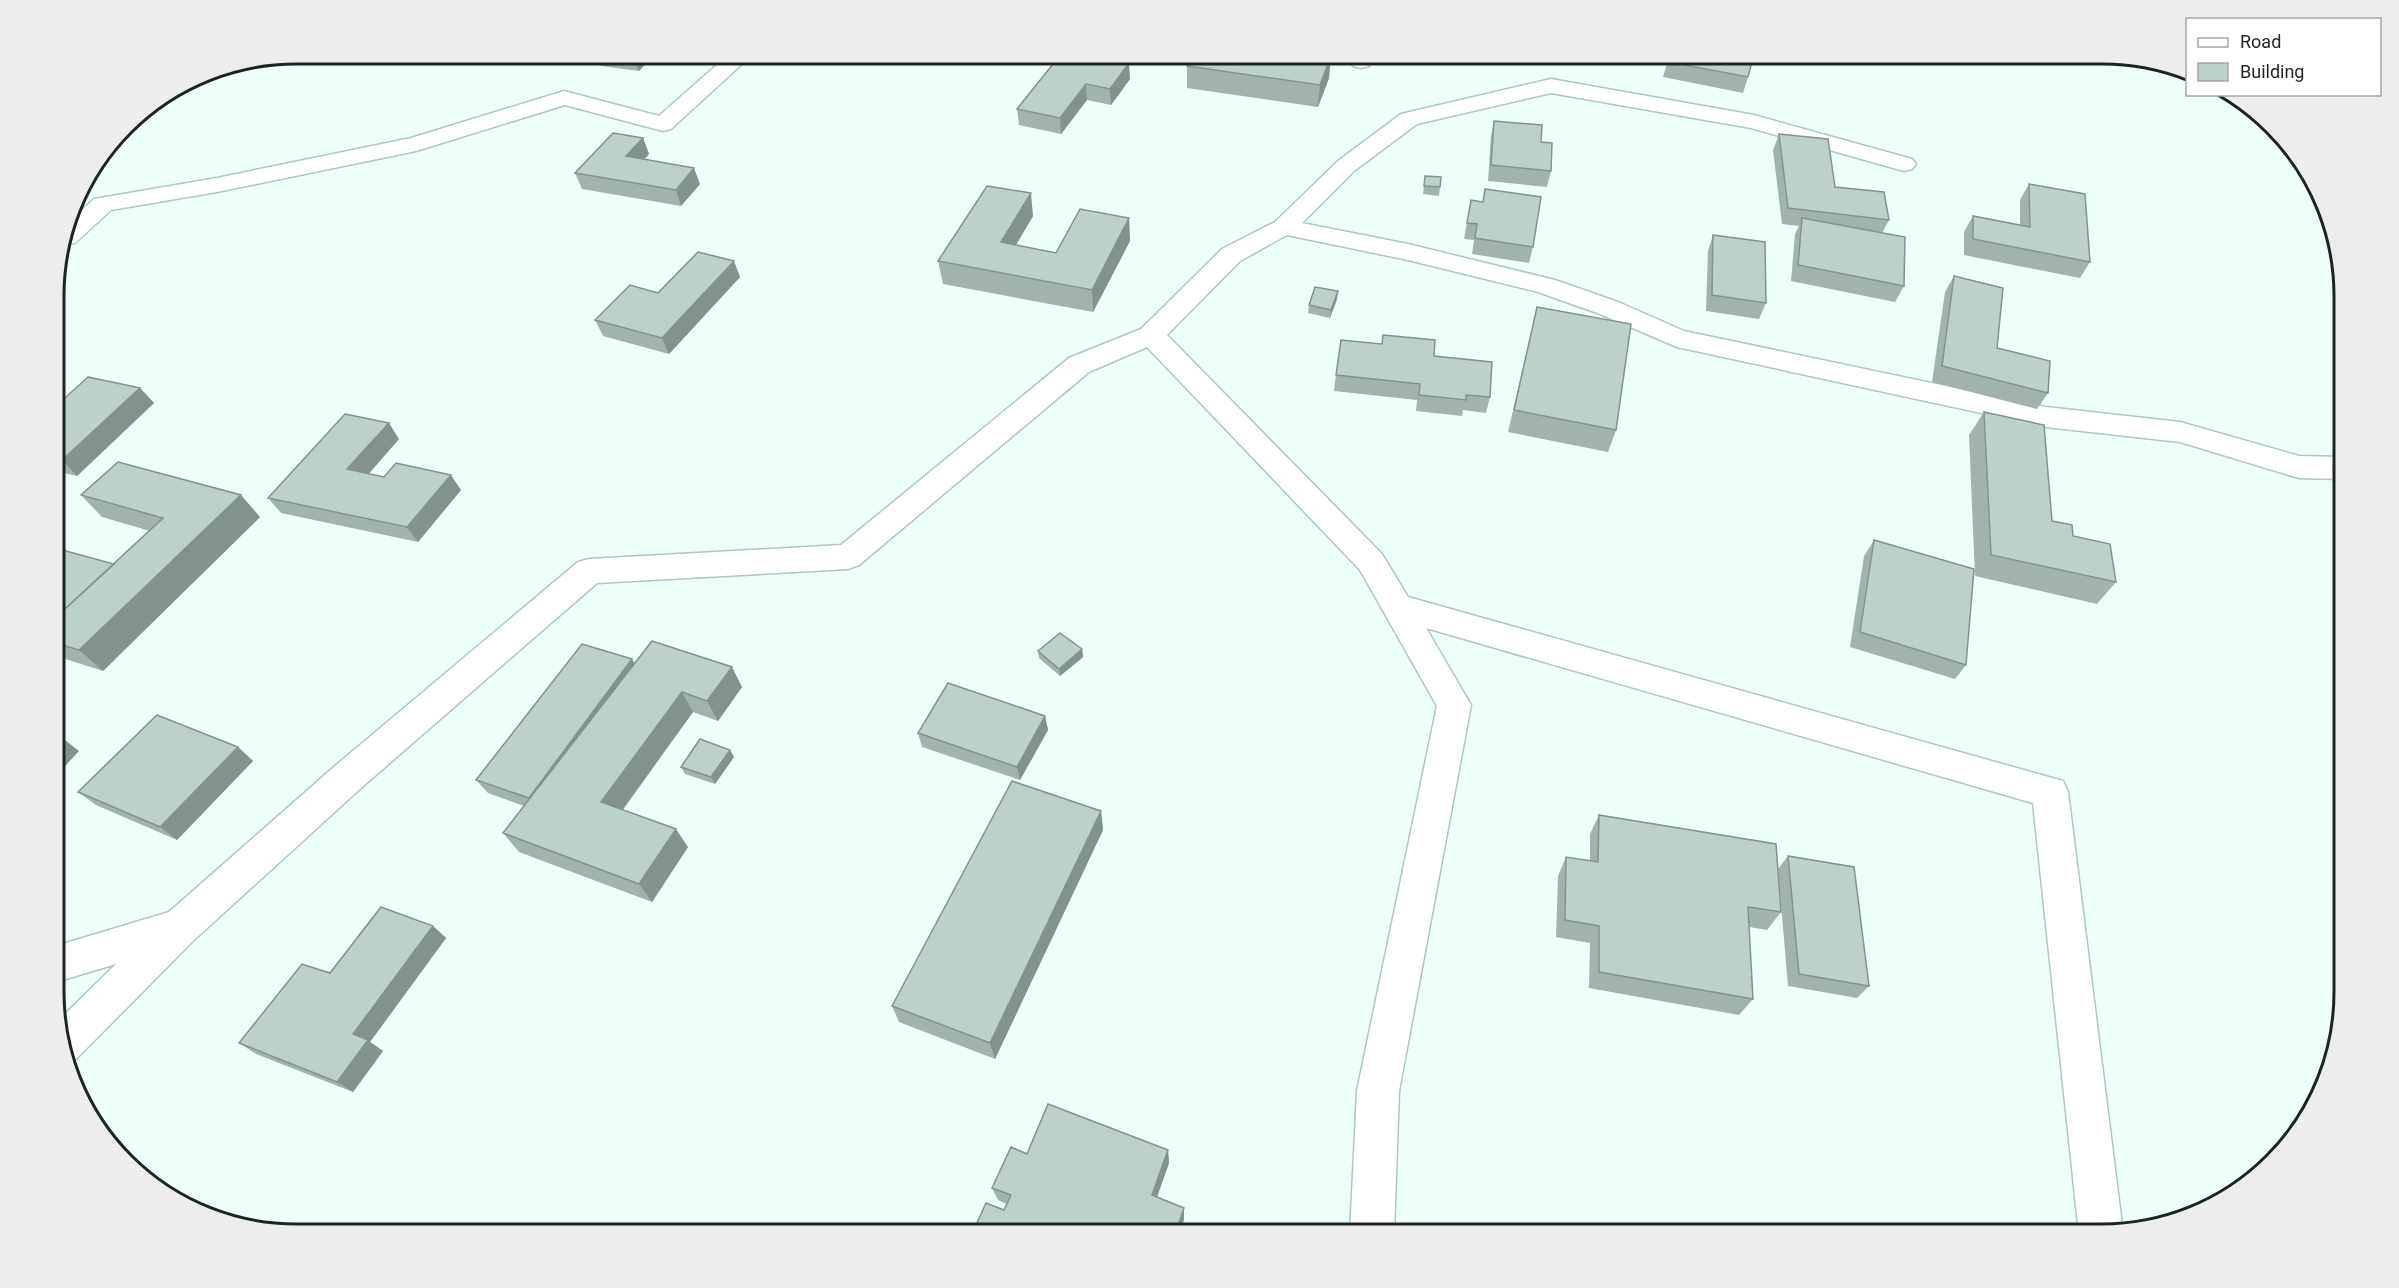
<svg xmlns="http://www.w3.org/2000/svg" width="2399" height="1288" viewBox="0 0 2399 1288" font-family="Roboto,sans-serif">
  <rect width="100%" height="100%" fill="#eefffb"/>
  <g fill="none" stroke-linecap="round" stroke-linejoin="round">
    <!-- minor casing -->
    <g stroke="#b1c6c1" stroke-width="3">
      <path id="minor" d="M729,54H753L671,129L663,131L565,105L416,151L217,192L111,210L75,243L64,245L71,220L94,199L217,178L411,138L564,91L659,116Z
        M1351,54H1373L1369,66L1361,68L1353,66L1350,61Z
        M1551,79L1754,115L1912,159L1916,164L1912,169L1904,171L1751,128L1551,93L1417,124L1354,171L1302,223L1408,244L1555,280L1618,302L1684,331L2046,407L2180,422L2299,456L2344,457V479L2299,478L2180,442L2046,427L1677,347L1600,314L1538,292L1408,260L1287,235L1240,261L1167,335L1382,554L1408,597L2063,781L2068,792L2123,1233L2079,1234L2033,803L1426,628L1471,705L1399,1091L1394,1234H1350L1357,1091L1437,706L1360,570L1147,347L1089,372L859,565L848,569L597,583L361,788L194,940L76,1059L67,1063L56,1023L116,964L56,982V946L169,912L335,766L578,562L589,559L841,545L1069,358L1141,329L1222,249L1275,222L1338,161L1401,114Z"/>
    </g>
    <!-- minor -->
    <use href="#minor" fill="#fff" fill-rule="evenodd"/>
  </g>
  <!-- wall -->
  <path fill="#a2b3af" d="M553,54H580L575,60L555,58Z
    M602,54H655L639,71L601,66L598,58Z
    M1061,54L1130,79L1111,105L1087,100L1061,134L1019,125L1017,109Z
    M1670,54L1748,77L1743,93L1663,77Z
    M1263,60L1329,78L1318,107L1187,88V66Z
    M1494,121L1541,142L1551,171L1547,187L1488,181L1491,136Z
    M1779,134L1835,187L1889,220L1882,233L1904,286L1895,302L1791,281L1795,234L1799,226L1782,224L1773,150Z
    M643,138L649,154L644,159L700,184L681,206L582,189L575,173Z
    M1425,176L1441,177L1439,196L1423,194Z
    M2029,184L2090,262L2080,278L1964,255V232L1973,216L2020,225V200Z
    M1471,200L1482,202L1533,247L1529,263L1472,254L1474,240L1464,239Z
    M1033,216L1016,245L1056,253L1129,218L1130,241L1093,312L943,284L938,261Z
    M1713,235L1766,303L1759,319L1706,311L1708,251Z
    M1954,276L1997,348L2048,393L2037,409L1932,382L1945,292Z
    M740,277L669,354L603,336L595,320L658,293Z
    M1337,299L1330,318L1308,313L1309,305Z
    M1537,307L1616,430L1608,452L1508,432Z
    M1383,335L1434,356L1490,397L1486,413L1463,410L1462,416L1416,411L1417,400L1334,391L1336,375L1382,344Z
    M140,388L154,403L77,476L55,471V407Z
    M1984,412L2052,521L2073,536L2116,582L2097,604L1975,576L1969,435Z
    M399,439L368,474L461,490L418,542L281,513L268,498Z
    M81,495L260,517L103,671L59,657L55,660V548L114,564L150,531L102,517Z
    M1874,540L1966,665L1955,679L1850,647L1864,556Z
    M1082,649L1083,657L1060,676L1039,658L1038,651Z
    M635,663L742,687L718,721L693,712L623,810L688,847L652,902L519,852L503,833L524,806L488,793L476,780Z
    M1045,716L1048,730L1020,780L922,747L918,733Z
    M238,747L253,761L177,840L96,805L78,792Z
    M734,757L715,784L685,774L681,767Z
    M1101,811L1103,830L995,1059L899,1022L892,1006Z
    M1599,815L1781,912L1767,930L1749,927L1753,999L1739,1015L1589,988L1590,943L1556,937L1558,876L1566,857L1590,861V834Z
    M1788,856L1869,986L1857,998L1788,986L1778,869Z
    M433,926L446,938L370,1042L383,1051L353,1092L256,1054L239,1043L330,973Z
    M1168,1150L1169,1163L1157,1197L1184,1208V1220L1004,1210L1007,1204L998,1200L992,1188L1027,1154Z"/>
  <!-- shaded-wall -->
  <path fill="#84928f" d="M573,54H580L575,60Z
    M644,54H655L639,71L636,63Z
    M1257,54H1266L1256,76L1255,59Z
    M1331,56L1329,78L1318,107L1320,85Z
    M1129,63L1130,79L1111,105L1110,89Z
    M1086,84L1087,100L1061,134L1060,118Z
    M643,138L649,154L632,172L626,156Z
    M694,168L700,184L681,206L676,190Z
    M1031,193L1033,216L1004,265L1001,242Z
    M1129,218L1130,241L1093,312L1092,290Z
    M734,261L740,277L669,354L662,338Z
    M1338,291L1337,299L1330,318L1331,310Z
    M140,388L154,403L77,476L62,460Z
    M389,423L399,439L359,485L347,469Z
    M451,475L461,490L418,542L407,527Z
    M241,495L260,517L103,671L79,650Z
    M1082,649L1083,657L1060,676L1059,669Z
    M55,653L59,657L55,660Z
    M632,659L641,673L539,811L529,798Z
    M732,667L742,687L718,721L707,701Z
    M682,692L693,712L614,821L601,802Z
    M1045,716L1048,730L1020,780L1017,767Z
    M56,733L79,751L56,776Z
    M238,747L253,761L177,840L160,827Z
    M730,750L734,757L715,784L711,777Z
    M1101,811L1103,830L995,1059L990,1043Z
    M676,829L688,847L652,902L639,884Z
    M433,926L446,938L370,1042L383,1051L353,1092L337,1082L353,1034Z
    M1168,1150L1169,1163L1153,1208L1152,1195Z
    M1184,1208V1220L1179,1234H1175Z"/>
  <!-- building -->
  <path fill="#bcd0cc" stroke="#84928f" stroke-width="1.5" d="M602,54H644L636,63L598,58Z
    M1061,54H1084L1129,63L1110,89L1086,84L1060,118L1017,109Z
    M1193,54H1257L1255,59L1264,61L1267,54H1319L1331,56L1320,85L1187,66Z
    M1670,54H1754L1748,77L1668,62Z
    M1494,121L1542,125L1541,142L1552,143L1551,171L1491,165Z
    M613,133L643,138L626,156L694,168L676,190L575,173Z
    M1779,134L1828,139L1835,187L1884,192L1889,220L1788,208Z
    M1425,176L1441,177L1440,187L1424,186Z
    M2029,184L2085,194L2090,262L1973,239V216L2030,227Z
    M987,186L1031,193L1001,242L1056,253L1080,209L1129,218L1092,290L938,261Z
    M1485,189L1541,197L1533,247L1475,238L1477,224L1467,223L1471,200L1483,202Z
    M1802,218L1905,237L1904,286L1798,265Z
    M1713,235L1765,242L1766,303L1712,295Z
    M698,252L734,261L662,338L595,320L630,285L658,293Z
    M1954,276L2003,288L1997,348L2050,361L2048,393L1942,366Z
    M1315,287L1338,291L1331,310L1309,305Z
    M1537,307L1631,324L1616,430L1514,410Z
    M1383,335L1435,340L1434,356L1492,362L1490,397L1466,395V400L1419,395L1420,384L1336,375L1341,340L1382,344Z
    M88,377L140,388L62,460L55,459V407Z
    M1984,412L2044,425L2052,521L2072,525L2073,536L2110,544L2116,582L1991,555Z
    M345,414L389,423L347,469L384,477L396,463L451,475L407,527L268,498Z
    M118,462L241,495L79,650L55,643V618L163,518L81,495Z
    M1874,540L1974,569L1966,665L1860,632Z
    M55,548L114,564L55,618Z
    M1060,633L1082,649L1059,669L1038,651Z
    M652,641L732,667L707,701L682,692L601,802L676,829L639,884L503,833Z
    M582,644L632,659L529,798L476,780Z
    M948,683L1045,716L1017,767L918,733Z
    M157,715L238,747L160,827L78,792Z
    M700,739L730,750L711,777L681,767Z
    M1012,781L1101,811L990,1043L892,1006Z
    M1599,815L1776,844L1781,912L1748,907L1753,999L1599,972V926L1565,920L1566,857L1598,862Z
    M1788,856L1854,867L1869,986L1799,974Z
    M381,907L433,926L353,1034L368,1040L337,1082L239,1043L302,964L330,973Z
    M1048,1104L1168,1150L1152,1195L1184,1208L1175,1234H972L986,1203L1004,1210L1011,1195L992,1188L1011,1147L1027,1154Z"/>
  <!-- crop -->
  <path d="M0 0H2399V1288H0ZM296 64H2102A232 232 0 0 1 2334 296V992A232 232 0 0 1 2102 1224H296A232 232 0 0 1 64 992V296A232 232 0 0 1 296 64Z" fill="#ededed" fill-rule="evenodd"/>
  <path fill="none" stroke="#1d2423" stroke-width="3" d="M296 64H2102A232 232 0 0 1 2334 296V992A232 232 0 0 1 2102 1224H296A232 232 0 0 1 64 992V296A232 232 0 0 1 296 64Z"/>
  <!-- legend -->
  <rect x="2186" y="18" width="195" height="78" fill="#ffffff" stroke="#a5a7a7" stroke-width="1.5"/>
  <rect x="2198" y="38" width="30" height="9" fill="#ffffff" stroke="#a5a7a7" stroke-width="1.5"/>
  <text x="2240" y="48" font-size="18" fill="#1d2423">Road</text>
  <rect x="2198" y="63" width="30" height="18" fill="#bcd0cc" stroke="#a5a7a7" stroke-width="1.5"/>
  <text x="2240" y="78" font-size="18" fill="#1d2423">Building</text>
</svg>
